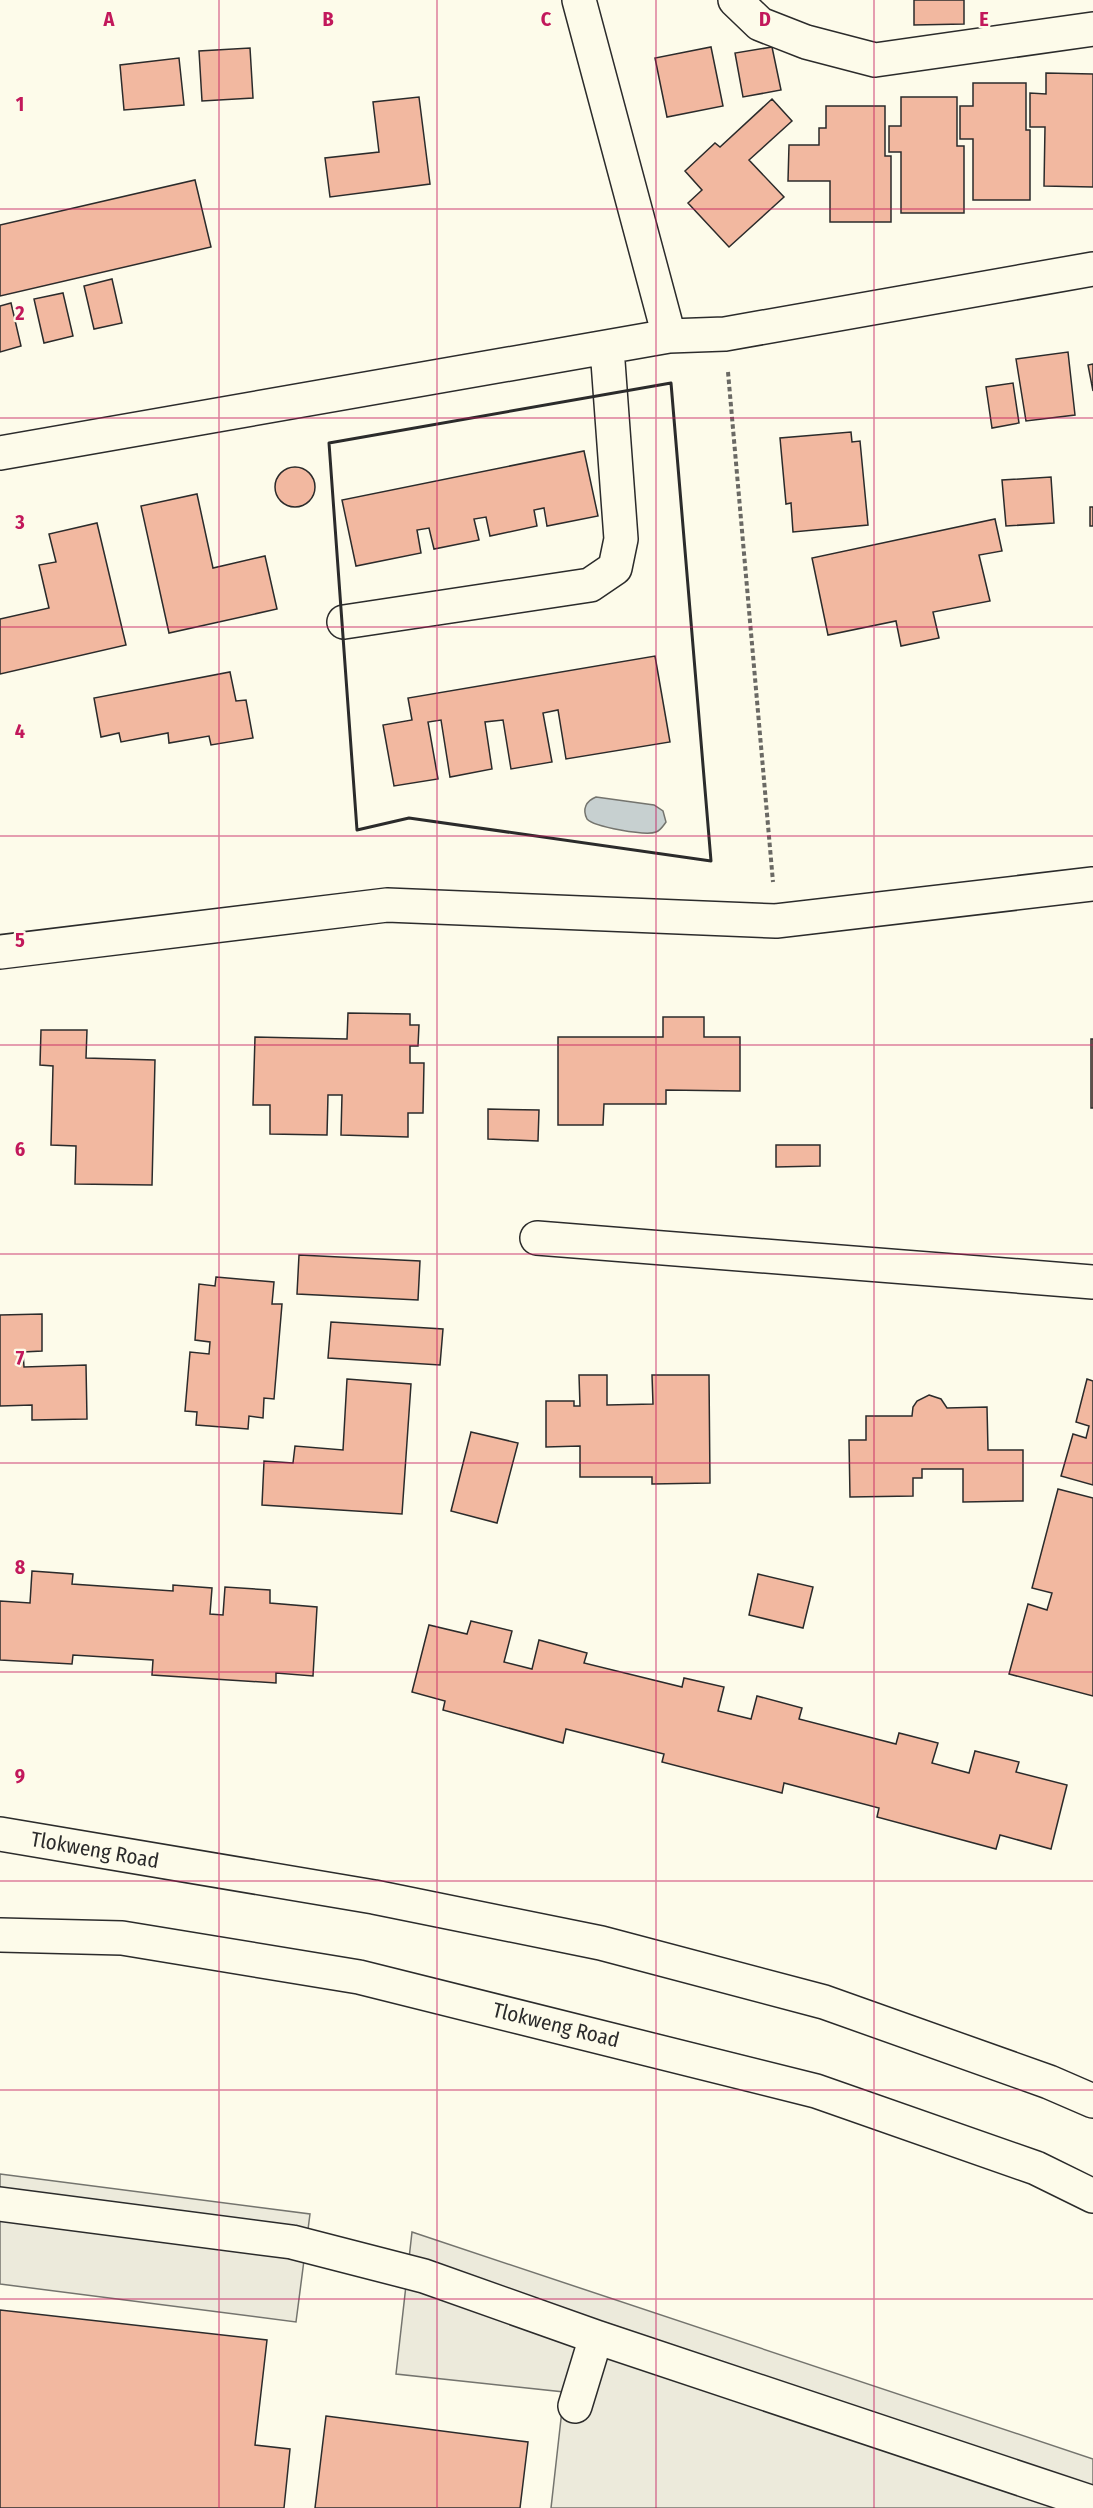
<svg xmlns="http://www.w3.org/2000/svg" width="1093" height="2508" viewBox="0 0 1093 2508" font-family="'Fira Sans Condensed',sans-serif">
  <rect width="100%" height="100%" fill="#fdfbea"/>
  <!-- parking -->
  <path fill="#eceadb" stroke="#74746e" stroke-width="1.5" d="M0,2174L310,2214L296,2322L0,2284Z
    M412,2232L1093,2459V2508H551L564,2392L396,2374Z"/>
  <!-- water -->
  <path fill="#c7d0d0" stroke="#74746e" stroke-width="1.5" d="M596,797L654,805L663,811L666,822C663,826 661,830 656,832C646,836 594,827 587,819C582,809 586,801 596,797Z"/>
  <!-- building -->
  <path fill="#f2b8a0" stroke="#2b2b2b" stroke-width="1.5" d="M914,0H964V24L914,25Z
    M711,47L723,106L667,117L655,58Z
    M772,47L781,90L743,97L735,53Z
    M250,48L253,98L202,101L199,51Z
    M179,58L184,105L124,110L120,65Z
    M1046,73L1093,74V187L1044,186L1045,127H1030V93L1046,94Z
    M973,83H1026V130H1030V200H973V139H960V106H973Z
    M419,97L430,184L330,197L325,158L379,152L373,102Z
    M901,97H957V146H964V213H901V152H889V126H901Z
    M772,99L792,121L749,160L784,197L729,247L688,203L702,190L685,171L715,143L720,147Z
    M826,106H885V156H891V222H830V181H788L789,145H819V128H826Z
    M195,180L211,247L0,296V225Z
    M112,279L122,323L94,329L84,286Z
    M63,293L73,336L44,343L34,299Z
    M11,303L21,346L0,352V306Z
    M1068,352L1075,415L1026,421L1016,359Z
    M1093,364V391L1088,365Z
    M1013,383L1019,423L992,428L986,387Z
    M851,432L852,442L860,441L868,525L793,532L791,503L786,504L780,438Z
    M584,451L598,516L547,526L544,508L534,510L537,526L490,536L486,517L474,519L479,540L434,549L429,528L417,530L421,553L356,566L342,500Z
    M275 487a20 20 0 1 1 40 0a20 20 0 1 1-40 0Z
    M1051,477L1054,523L1006,526L1002,480Z
    M197,494L213,568L265,556L277,609L169,633L141,506Z
    M1090,507H1093V526H1090Z
    M995,519L1002,551L979,555L990,601L933,612L939,638L901,646L896,621L828,635L812,558Z
    M97,523L126,645L0,674V619L49,608L39,565L56,562L49,534Z
    M655,656L670,742L566,759L558,710L543,713L552,762L511,769L503,720L485,722L492,769L450,777L441,720L428,722L438,779L394,786L383,725L412,720L408,698Z
    M230,672L236,701L246,700L253,738L211,745L209,736L169,743L168,733L121,742L119,733L101,737L94,698Z
    M348,1013L410,1014V1025H419L418,1046H410V1063H424L423,1113H408V1137L341,1135L342,1095H328L327,1135L270,1134V1105H253L255,1037L347,1039Z
    M663,1017H704V1037H740V1091L666,1090V1104H604L603,1125H558V1037H663Z
    M41,1030H87L86,1058L155,1060L152,1185L75,1184L76,1146L51,1145L53,1066L40,1065Z
    M1091,1039H1093V1108H1091Z
    M488,1109L539,1110L538,1141L488,1139Z
    M776,1145H820V1166L776,1167Z
    M299,1255L420,1261L418,1300L297,1294Z
    M216,1277L274,1282L272,1304H282L274,1399L264,1398L263,1418L249,1416L248,1429L196,1425L197,1412L185,1411L190,1352L209,1354L210,1342L195,1340L199,1284L215,1286Z
    M42,1314V1351L23,1352L24,1367L86,1365L87,1419L32,1420V1405L0,1406V1315Z
    M331,1322L443,1329L440,1365L328,1358Z
    M579,1375H607V1405L653,1404L652,1375H709L710,1483L652,1484V1477H580V1446L546,1447V1401H574V1406H580Z
    M347,1379L411,1384L402,1514L262,1505L264,1461L293,1463L295,1446L343,1450Z
    M1087,1379L1093,1381V1485L1061,1476L1073,1434L1086,1438L1089,1426L1076,1422Z
    M929,1395L941,1399L947,1408L987,1407L988,1450H1023V1501L963,1502V1469H922V1478H913V1496L850,1497L849,1440H866V1416H912L913,1407L917,1401Z
    M471,1432L518,1443L497,1523L451,1511Z
    M1058,1489L1093,1498V1696L1009,1674L1028,1604L1047,1610L1052,1593L1032,1588Z
    M32,1571L73,1574L72,1584L173,1591V1585L212,1588L210,1614L223,1615L225,1587L270,1590V1603L317,1607L313,1676L276,1673V1683L152,1675L153,1660L73,1655L72,1664L0,1660V1601L30,1603Z
    M758,1574L813,1587L803,1628L749,1615Z
    M471,1621L512,1631L504,1662L532,1669L539,1640L587,1653L584,1663L682,1687L684,1678L724,1687L718,1711L751,1719L757,1696L802,1708L799,1719L896,1744L899,1733L938,1743L932,1763L969,1773L975,1751L1019,1762L1016,1772L1067,1785L1051,1849L1000,1835L996,1849L877,1817L879,1808L784,1783L782,1793L662,1762L664,1754L566,1729L563,1743L443,1710L445,1701L412,1692L429,1625L467,1634Z
    M0,2310L267,2340L255,2445L290,2449L284,2508H0Z
    M326,2416L528,2442L520,2508H315Z"/>
  <g fill="none" stroke-linecap="round" stroke-linejoin="round">
    <!-- minor casing -->
    <g stroke="#2b2b2b" stroke-width="36">
      <path id="minor" d="M579,0L669,336
        M735,0L760,24L806,42L875,60L1093,29
        M0,453L669,336L725,334L1093,269
        M344,622L590,585L615,568L621,539L607,348
        M0,952L387,905L776,921L1093,884
        M537,1238L1093,1282
        M0,2204L292,2242L424,2276L596,2337L1093,2503
        M575,2406L596,2337"/>
    </g>
    <!-- major casing -->
    <g stroke="#2b2b2b" stroke-width="36">
      <path id="major" d="M0,1834L374,1897L601,1943L824,2002L1049,2082L1093,2101
        M0,1935L122,1938L359,1977L816,2091L1036,2168L1093,2196"/>
    </g>
    <!-- path -->
    <path stroke="#6a6964" stroke-width="4" stroke-dasharray="4.5 3" stroke-linecap="butt" d="M728,372L773,882"/>
    <!-- minor -->
    <use href="#minor" stroke="#fdfbea" stroke-width="33"/>
    <!-- major -->
    <use href="#major" stroke="#fdfbea" stroke-width="33"/>
    <!-- wall -->
    <path stroke="#2b2b2b" stroke-width="3" d="M671,383L711,861L409,818L357,830L329,443Z"/>
  </g>
  <!-- grid -->
  <path fill="none" stroke="#c2185b" stroke-width="1.5" stroke-opacity="0.55" d="M219,0V2508M437,0V2508M656,0V2508M874,0V2508M0,209H1093M0,418H1093M0,627H1093M0,836H1093M0,1045H1093M0,1254H1093M0,1463H1093M0,1672H1093M0,1881H1093M0,2090H1093M0,2299H1093"/>
  <g text-anchor="middle" stroke-width="4.5" stroke-linejoin="round" paint-order="stroke">
    <!-- street labels -->
    <g font-size="21" fill="#2b2b2b" stroke="#fdfbea">
      <text transform="translate(95 1850) rotate(10)" y="7">Tlokweng Road</text>
      <text transform="translate(556 2025) rotate(14)" y="7">Tlokweng Road</text>
    </g>
  </g>
  <g font-size="20" text-anchor="middle" font-weight="bold" fill="#c2185b" stroke="#fdfbea" stroke-width="4.5" stroke-linejoin="round" paint-order="stroke">
    <text x="109" y="26">A</text>
    <text x="328" y="26">B</text>
    <text x="546" y="26">C</text>
    <text x="765" y="26">D</text>
    <text x="984" y="26">E</text>
    <text x="20" y="111">1</text>
    <text x="20" y="320">2</text>
    <text x="20" y="529">3</text>
    <text x="20" y="738">4</text>
    <text x="20" y="947">5</text>
    <text x="20" y="1156">6</text>
    <text x="20" y="1365">7</text>
    <text x="20" y="1574">8</text>
    <text x="20" y="1783">9</text>
  </g>
</svg>
